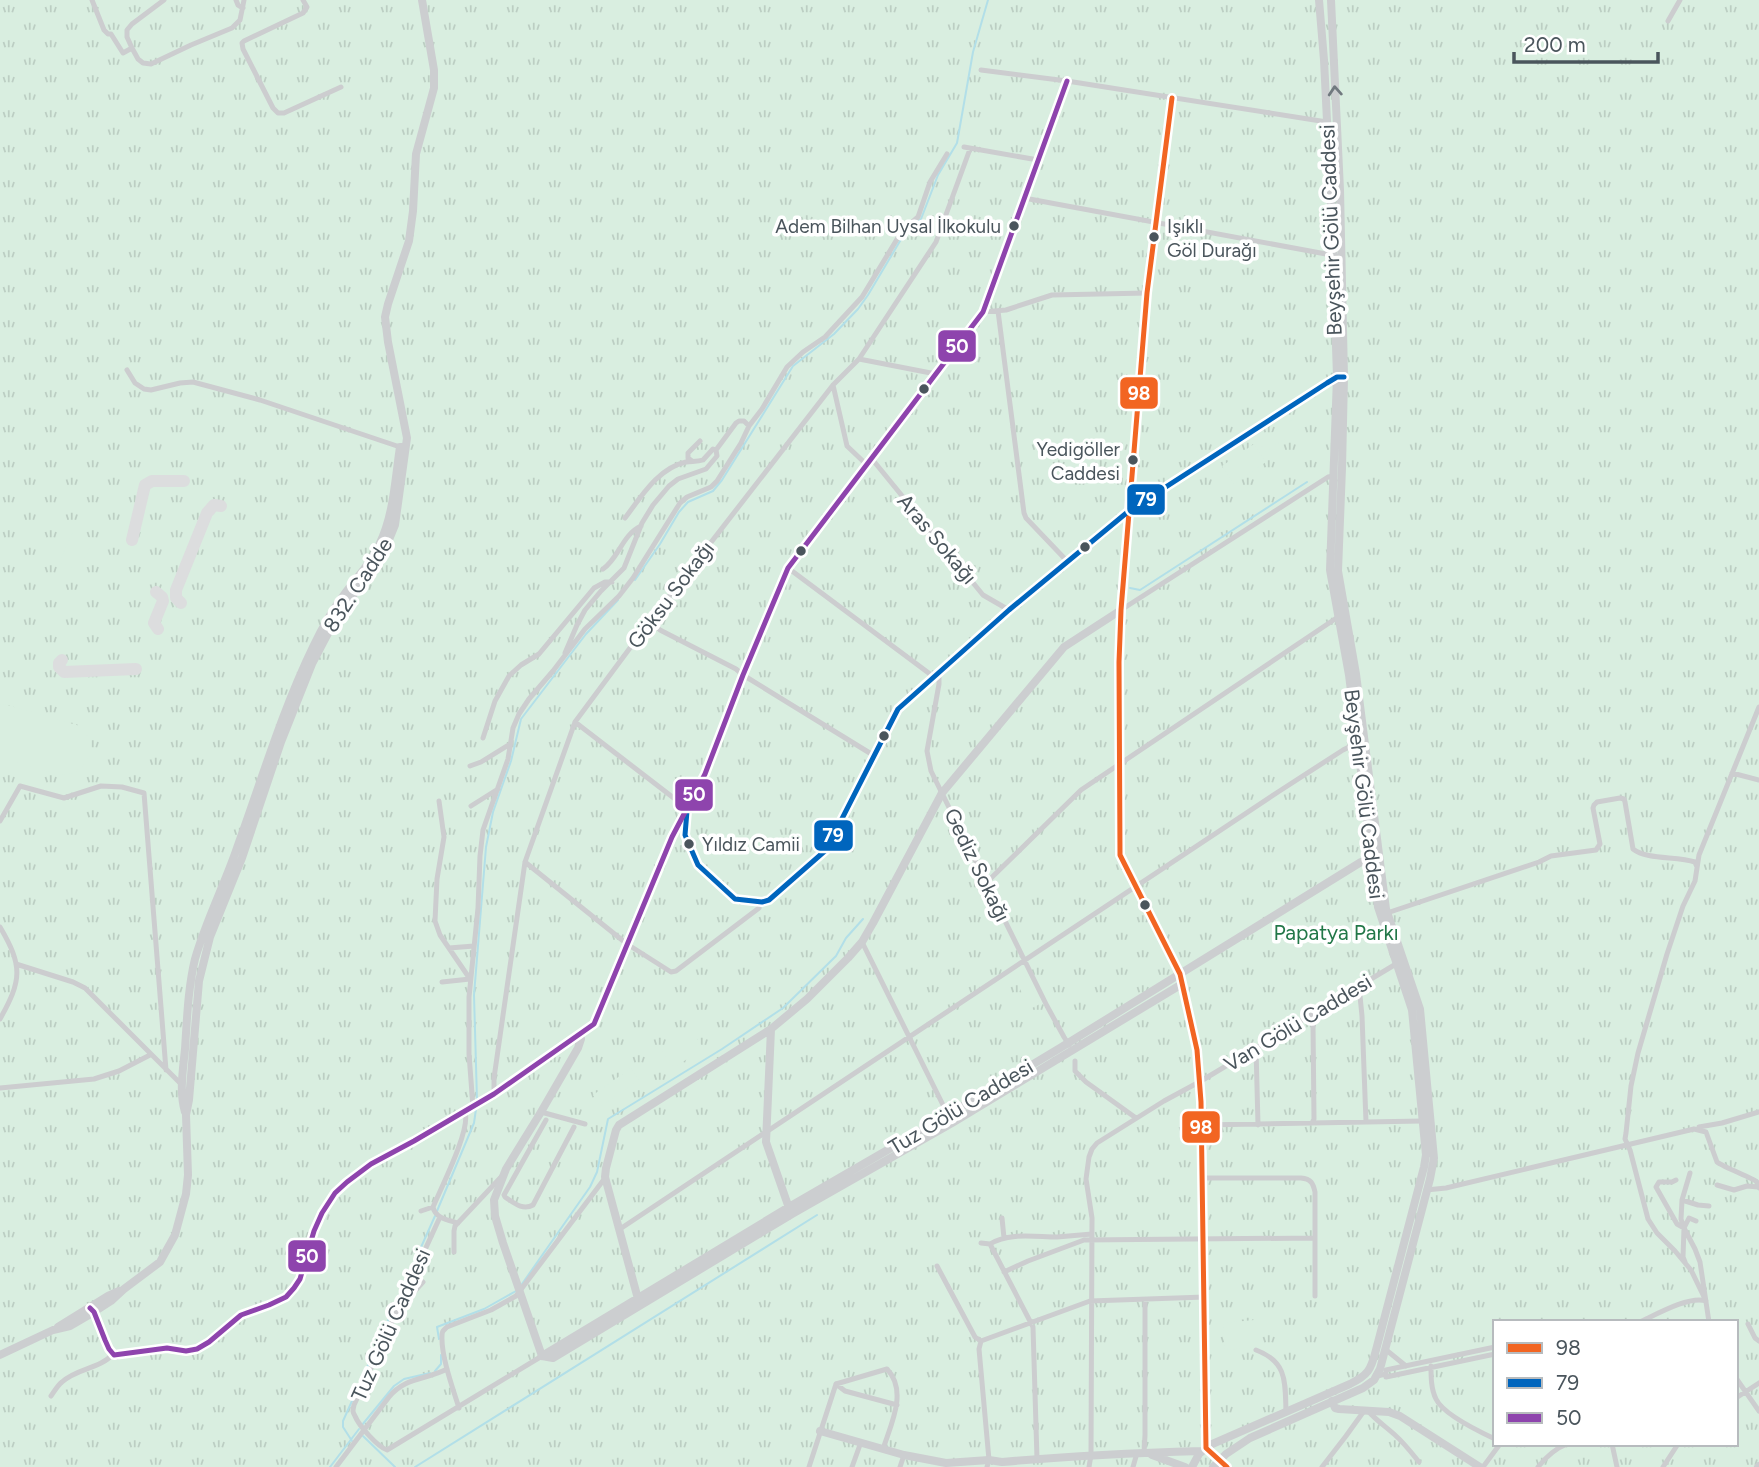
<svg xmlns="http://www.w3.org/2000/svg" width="1759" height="1467" viewBox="0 0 1759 1467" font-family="Figtree,sans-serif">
  <defs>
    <pattern id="park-tufts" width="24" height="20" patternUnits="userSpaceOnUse" patternTransform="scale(1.75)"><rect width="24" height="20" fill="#d9eee0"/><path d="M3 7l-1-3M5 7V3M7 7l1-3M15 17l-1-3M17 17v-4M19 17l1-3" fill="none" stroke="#bccec3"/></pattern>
  </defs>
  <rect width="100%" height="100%" fill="#f2f2f2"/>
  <!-- park -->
  <path fill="url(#park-tufts)" fill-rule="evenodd" d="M0,0H1759V1467H0ZM1495,1322H1736V1444H1495Z"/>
  <!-- pitch -->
  <path fill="#d9eee0" d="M1298,416L1304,426L1265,452L1259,441Z
    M1254,444L1266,462L1234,484L1222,466Z
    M74,530L94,540L78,571L59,562Z
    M4,704L80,726L84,730L90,741L91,752L86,763L74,773L60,775L0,758V705Z
    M1024,974L1040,1004L1030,1009L1015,979Z
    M691,1029L703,1048L674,1068L661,1049Z
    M631,1068L639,1080L601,1106L593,1095Z
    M1254,1320L1256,1332L1250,1333V1334H1256L1257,1347L1225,1350L1223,1323Z"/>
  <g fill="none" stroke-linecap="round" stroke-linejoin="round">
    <!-- stream -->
    <path stroke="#b2dfe8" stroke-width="2" d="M635,580L660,544L679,512L688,502L713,491L722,480L793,366L834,334L858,309L868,295L903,236L921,219L938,175L957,143L973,52L988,0
      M1130,588L1140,590L1307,482
      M477,1100L474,995L486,847L493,812L511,761L521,719L586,634L618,600
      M437,1211L474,1123L476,1109
      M522,1284L590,1187L597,1172L608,1119L722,1049L783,1008L836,956L846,938L863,919
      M439,1339L437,1327L484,1309L516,1291
      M435,1371L441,1364V1355
      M362,1425L394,1386L404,1379L430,1373
      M363,1436L395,1467
      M352,1441L343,1427V1421L435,1216
      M330,1467L359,1429
      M415,1467L817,1215"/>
    <!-- taxiway -->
    <path stroke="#dcddde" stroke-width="12" d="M132,540L145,485L152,481H184
      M156,592L162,597L163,601L154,623L158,629
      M181,603L176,598V590L207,513L214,505L221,506
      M62,660L59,663V667L64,672L136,669"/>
    <!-- street -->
    <path stroke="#cccdcf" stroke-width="5" d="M92,0L104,30L108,34H111L123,53L132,48
      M164,0L132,24L127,30V37L132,48L138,59L143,63L151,64L191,45L232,28L240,20L244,0
      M236,0L238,5L243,8
      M303,0L307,7L303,13L244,41L242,43L243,49L273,108L278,113H284L341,87
      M1668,21L1680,0
      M981,70L1067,81L1327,122
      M964,147L1038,160
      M1024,198L1342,257
      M998,311L1024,513L1026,518L1067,561
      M983,312L1006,310L1052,295L1147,293
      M859,359L936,374
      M127,370L135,383L144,389L151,390L180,383L193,382L260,400L400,447
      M833,385L847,446L867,465
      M716,450L736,423L739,421H744L749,426
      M872,459L983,595L1009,610
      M692,461L688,458V453L700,441
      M788,568L934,677
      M603,569C619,558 622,535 641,526
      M1121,610L1328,477L1334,476
      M650,621L660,630L736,669L743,675L873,755
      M565,653L577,625L585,610L601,591L624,568L642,523L653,505L669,486L678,479L706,469L717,456L716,450L713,449L703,460C697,462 692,461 686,462C658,468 641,497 625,518
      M937,674L939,678V684L927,751L931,771L1047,1006L1064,1037L1069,1045
      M575,722L688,809
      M483,738L495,701L509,676L521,665L539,654L594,588L605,582H612
      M470,766L481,762L510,744
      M1732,773L1759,780
      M439,801L444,837L437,879L435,921L440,935L470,979L442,982
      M471,806L498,789
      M0,821L20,786L64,798L101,786L122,787L144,793L166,1070
      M525,862L627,944L671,972L676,971L759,908
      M986,883L1081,790L1338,617
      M1387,913L1539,862L1551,856L1596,850L1600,844L1593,808L1594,805L1597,802L1620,798L1624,799L1625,802L1633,849C1647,860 1676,856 1695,862L1697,867
      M0,927C23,966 22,980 0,1019
      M862,942L948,1115
      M449,948L474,946
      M16,964L73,982L85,988L182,1085
      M1359,986L1362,1016L1366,1122
      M1310,1015L1313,1023L1314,1119L1312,1123
      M1256,1048L1258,1125
      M1075,1061V1071L1086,1082L1136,1118
      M0,1088L94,1079L119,1071L150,1055
      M494,1094V1078L525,862L575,722L650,621L833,385L859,359L936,242L970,149
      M473,1107L469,1054V997L478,908L480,856L483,830L508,759L513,728L519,714L529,699L553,671L585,629L619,596L633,578L680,503L687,497L711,487L717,481L741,443L749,426L762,409L787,367L803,352L825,337L862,297L902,231L918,217L930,182L947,154
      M541,1112L585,1124
      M546,1120L504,1195L505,1197C514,1203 523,1211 533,1205L574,1127
      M1202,1125L1422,1121
      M1699,1127L1722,1123L1759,1112
      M1690,1173L1682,1200L1681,1219L1684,1228L1695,1249L1700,1262L1709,1322
      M1203,1178H1301C1311,1179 1313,1183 1315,1192V1296
      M1676,1180L1672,1182H1659L1656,1187L1677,1224L1684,1228L1683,1257L1685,1262
      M1717,1185L1734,1190L1747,1186L1758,1187
      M1426,1190L1446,1188L1694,1129L1706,1132L1717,1162C1725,1168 1753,1178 1757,1182C1758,1184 1758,1186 1759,1188
      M1682,1200L1698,1205L1709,1206
      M421,1211L433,1207
      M440,1217L354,1405C353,1410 352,1411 355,1416C359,1426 378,1447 387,1450L542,1356
      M1002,1218L1004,1238
      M458,1223C448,1220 435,1218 433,1207C441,1188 471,1129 465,1112
      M1684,1228L1689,1218L1696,1221
      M620,1229L1278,792L1343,750L1357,743
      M981,1243L990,1244L1033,1327L1037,1459
      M990,1244C1009,1232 1036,1237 1057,1237C1069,1236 1080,1235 1092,1234
      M454,1252V1231L455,1226L502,1176
      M937,1266L975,1337L981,1341
      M1004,1272L1028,1261L1084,1240L1314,1238
      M1706,1301L1691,1270L1675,1251L1657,1233L1648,1219L1630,1150L1625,1139L1626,1133L1631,1086L1638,1053L1667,954L1683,906L1695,881L1699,855L1759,707
      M403,1304L423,1282
      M1640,1322C1655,1315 1690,1295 1706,1301
      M1748,1324L1755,1338L1759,1341
      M981,1341L1090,1301L1205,1297
      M981,1341L979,1349L989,1460L987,1467
      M1385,1349L1406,1366
      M1256,1350C1288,1362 1285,1383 1286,1412
      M1431,1366C1431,1377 1431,1389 1436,1399C1443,1414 1480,1432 1495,1439
      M1386,1374V1377L1495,1354
      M1377,1376L1386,1374V1370L1495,1347
      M1736,1378L1759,1411
      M836,1384L845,1391L897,1405
      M51,1396C54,1392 57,1386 62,1382C77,1368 100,1369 113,1354
      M1736,1398L1759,1383
      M459,1408C453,1389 441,1356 442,1336C442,1331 443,1331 447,1327L491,1310L516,1296L605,1178
      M1368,1411C1377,1421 1385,1426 1395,1435C1404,1443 1411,1452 1419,1462
      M1612,1444L1617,1467
      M1144,1453L1145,1435V1300
      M336,1467L389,1397C405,1377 426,1380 447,1369
      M809,1467L836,1384L887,1369C908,1391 891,1424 883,1449
      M852,1467L861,1442
      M900,1467L904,1455
      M1089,1467L1091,1455L1092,1218L1086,1179L1089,1157L1092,1149L1097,1143L1164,1101L1201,1081L1396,964
      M1133,1467L1137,1453
      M1322,1467L1346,1436L1364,1411
      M1483,1467L1500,1444
      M1538,1467C1546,1457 1554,1449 1567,1444
      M1663,1467L1678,1444"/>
    <!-- secondary -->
    <path stroke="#ccced0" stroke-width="8" d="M1172,98L1147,293L1121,610L1119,662L1120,855L1180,974L1197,1050L1201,1102L1206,1448L1219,1460
      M687,812L685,835L698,865L735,899L762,902L769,900L826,850L898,709L1009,610L1130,510L1338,377
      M771,1029L766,1142L790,1211
      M185,1112C179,1092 183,1070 185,1049C187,1019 188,988 195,959C206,920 225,884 238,845C262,779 282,711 313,647C322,628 333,609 346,592C357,577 371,563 379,545C394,515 395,479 400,447H403
      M638,1299L605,1177L606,1168L616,1130L619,1125L771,1029L807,999L848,958L862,942L873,923L942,793L1064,647L1121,610
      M90,1308L94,1312L105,1340L109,1349L114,1355L167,1348L186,1351L197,1349L209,1342L241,1315L269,1305L286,1297L294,1288L300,1279L314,1231L322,1213L335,1193L347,1182L371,1164L414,1141L494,1094L594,1024L672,837L705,774L743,675L788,568L983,312L1067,81
      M58,1327L108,1296L119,1291
      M0,1355L53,1330L70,1326L94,1312L111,1301L124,1289L160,1262L175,1235L186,1194L188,1175L186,1115L189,1100L199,981L210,937L242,858L281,742L312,664L334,622L372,569L386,547L395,525L407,438L388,342L385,317L388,304L409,241L413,211L416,154L434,88V70L422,0
      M542,1356L789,1207L948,1115L1060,1048L1361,862L1375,857
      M542,1356L553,1358L792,1214L952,1123L1182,984
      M542,1356L503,1243L495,1216L494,1200L506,1169L541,1112L578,1048L581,1039L580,1034
      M1332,1401L1335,1408L1339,1409L1389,1412L1400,1416L1480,1467
      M820,1431L904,1455L946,1463L989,1460L1002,1462C1069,1456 1135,1453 1202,1451
      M1152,1455L1185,1467
      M1192,1467L1199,1454L1210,1445L1350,1384C1368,1375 1371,1370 1376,1350L1424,1167L1426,1155L1412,1010L1378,907L1349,675L1330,570L1337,377L1332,222L1324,60L1319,0
      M1213,1467L1226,1454L1250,1438L1363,1388L1374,1380L1380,1369L1430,1179L1434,1158L1420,1009L1386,909L1356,674L1338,571L1342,468L1344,377L1340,190L1331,0
      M1758,1467L1759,1466"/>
    <!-- bus-1 casing -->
    <g stroke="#fff" stroke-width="10">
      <path id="bus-1" d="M1172,98L1147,293L1121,610L1119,662L1120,855L1180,974L1197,1050L1201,1102L1206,1448L1227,1467"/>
    </g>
    <!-- bus-2 casing -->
    <g stroke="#fff" stroke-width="10">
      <path id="bus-2" d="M687,811L685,835L698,865L735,899L762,902L769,900L826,850L898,709L1009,610L1130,510L1327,383L1337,377H1344"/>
    </g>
    <!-- bus-3 casing -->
    <g stroke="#fff" stroke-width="10">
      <path id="bus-3" d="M90,1308L94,1312L105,1340L109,1349L114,1355L167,1348L186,1351L197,1349L209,1342L241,1315L269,1305L286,1297L294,1288L300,1279L314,1231L322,1213L335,1193L347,1182L371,1164L414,1141L494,1094L594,1024L672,837L705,774L743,675L788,568L983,312L1067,81"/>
    </g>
    <!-- bus-1 -->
    <use href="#bus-1" stroke="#f26522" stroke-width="5"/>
    <!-- bus-2 -->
    <use href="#bus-2" stroke="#0065bd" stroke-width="5"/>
    <!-- bus-3 -->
    <use href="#bus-3" stroke="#8e44ad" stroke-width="5"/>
  </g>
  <!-- one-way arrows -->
  <defs><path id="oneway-chevron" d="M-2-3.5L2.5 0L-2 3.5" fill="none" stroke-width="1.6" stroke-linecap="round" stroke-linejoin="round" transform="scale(1.75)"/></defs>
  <use stroke="#71797f" href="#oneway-chevron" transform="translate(1335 91) rotate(-94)"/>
  <!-- markers -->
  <g fill="#4a555c" stroke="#fff" stroke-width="2.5">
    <circle cx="1014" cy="226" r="6"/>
    <circle cx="1154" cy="237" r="6"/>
    <circle cx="924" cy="389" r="6"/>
    <circle cx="1133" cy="460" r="6"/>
    <circle cx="1085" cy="547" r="6"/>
    <circle cx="801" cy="551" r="6"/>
    <circle cx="884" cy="736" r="6"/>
    <circle cx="689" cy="844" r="6"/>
    <circle cx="1145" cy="905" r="6"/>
  </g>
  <g text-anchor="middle" stroke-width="7" stroke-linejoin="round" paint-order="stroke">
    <!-- bus labels -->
    <g font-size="19" fill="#4a555c" stroke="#fff" text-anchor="end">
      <text x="1001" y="233">Adem Bilhan Uysal İlkokulu</text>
      <text x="1167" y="233" text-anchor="start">Işıklı<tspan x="1167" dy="24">Göl Durağı</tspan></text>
      <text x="1120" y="456">Yedigöller<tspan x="1120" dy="24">Caddesi</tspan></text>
      <text x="702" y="851" text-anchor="start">Yıldız Camii</text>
    </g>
    <!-- street labels -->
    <g font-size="21" fill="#4a555c" stroke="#fff">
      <text transform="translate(1331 230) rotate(-92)" y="7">Beyşehir Gölü Caddesi</text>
      <text transform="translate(937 539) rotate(50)" y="7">Aras Sokağı</text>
      <text transform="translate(358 585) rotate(-57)" y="7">832. Cadde</text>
      <text transform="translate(671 595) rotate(-53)" y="7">Göksu Sokağı</text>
      <text transform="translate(1364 794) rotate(83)" y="7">Beyşehir Gölü Caddesi</text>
      <text transform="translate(977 865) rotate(64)" y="7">Gediz Sokağı</text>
      <text transform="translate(1298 1023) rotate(-31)" y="7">Van Gölü Caddesi</text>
      <text transform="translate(961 1107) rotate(-31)" y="7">Tuz Gölü Caddesi</text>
      <text transform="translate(391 1325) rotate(-66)" y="7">Tuz Gölü Caddesi</text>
    </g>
    <!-- park labels -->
    <g font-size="21" fill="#227748" stroke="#fff">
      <text x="1336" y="940">Papatya Parkı</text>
    </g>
  </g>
  <g stroke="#fff" stroke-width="2.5">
    <rect x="937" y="329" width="40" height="34" rx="7" fill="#8e44ad"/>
    <rect x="1119" y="376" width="40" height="34" rx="7" fill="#f26522"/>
    <rect x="1126" y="483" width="40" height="33" rx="7" fill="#0065bd"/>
    <rect x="674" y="778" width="40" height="34" rx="7" fill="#8e44ad"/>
    <rect x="813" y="819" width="41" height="33" rx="7" fill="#0065bd"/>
    <rect x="1181" y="1110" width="40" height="34" rx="7" fill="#f26522"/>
    <rect x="287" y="1239" width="40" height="34" rx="7" fill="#8e44ad"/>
  </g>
  <g font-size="19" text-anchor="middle" font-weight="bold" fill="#fff">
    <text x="957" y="353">50</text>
    <text x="1139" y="400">98</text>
    <text x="1146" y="506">79</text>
    <text x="694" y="801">50</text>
    <text x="833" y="842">79</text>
    <text x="1201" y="1134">98</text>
    <text x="307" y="1263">50</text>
  </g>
  <!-- legend -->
  <rect x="1493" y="1320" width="245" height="126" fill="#ffffff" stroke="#b7bbbe" stroke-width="2"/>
  <rect x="1507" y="1343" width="35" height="10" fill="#f26522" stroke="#b7bbbe" stroke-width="2"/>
  <text x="1556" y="1355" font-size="21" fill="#4a555c">98</text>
  <rect x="1507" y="1378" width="35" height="10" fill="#0065bd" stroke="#b7bbbe" stroke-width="2"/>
  <text x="1556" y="1390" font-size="21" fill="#4a555c">79</text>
  <rect x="1507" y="1413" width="35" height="10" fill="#8e44ad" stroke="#b7bbbe" stroke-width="2"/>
  <text x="1556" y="1425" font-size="21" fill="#4a555c">50</text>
  <!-- scale -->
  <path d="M1514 52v10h144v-10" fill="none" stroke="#4a555c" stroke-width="3.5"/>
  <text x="1524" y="52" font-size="21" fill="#4a555c" stroke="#ffffff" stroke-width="5" paint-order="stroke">200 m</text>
</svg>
